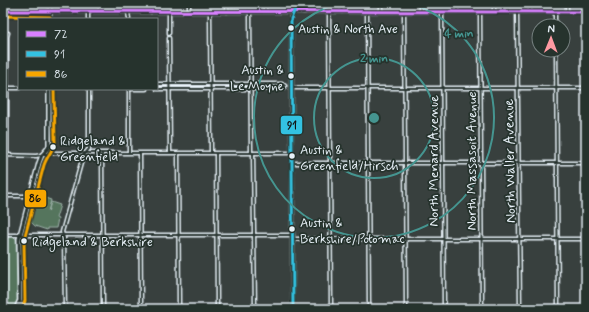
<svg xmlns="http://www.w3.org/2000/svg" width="589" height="312" viewBox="0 0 589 312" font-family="Mynerve,sans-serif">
  <rect width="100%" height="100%" fill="#38403e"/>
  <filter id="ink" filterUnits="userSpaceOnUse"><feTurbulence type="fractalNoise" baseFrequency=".025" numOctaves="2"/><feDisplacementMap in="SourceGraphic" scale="8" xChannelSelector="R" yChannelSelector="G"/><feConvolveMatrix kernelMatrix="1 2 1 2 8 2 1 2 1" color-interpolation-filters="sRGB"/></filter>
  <g filter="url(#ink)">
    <!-- green -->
    <path fill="#55745d" stroke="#9eb2aa" d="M39,196L51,200L48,212L51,202L60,205L56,218L58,219L56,228H47V230L35,226L31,222Z
      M3,237H14L16,239L17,300L16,304L14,309H3Z"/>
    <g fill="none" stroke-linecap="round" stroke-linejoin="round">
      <!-- street casing -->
      <g stroke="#e8f1f8" stroke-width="5">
        <path id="street" d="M50,3V12
          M100,3V11
          M150,3L151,12
          M189,3V11
          M227,3V12
          M265,3V11
          M342,3V12
          M381,3V11
          M420,3V12
          M457,3V11
          M494,3V12
          M530,3V11
          M567,3V12
          M88,12V19
          M128,12L129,19
          M169,12V33
          M210,12L211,153
          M250,12L251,153
          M329,12L331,309
          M367,12L369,309
          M404,12L406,309
          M442,12L444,309
          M480,12L482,309
          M517,12L520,309
          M555,12V26
          M169,38L170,153
          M556,50L558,309
          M157,84H282L284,85L285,86
          M3,88H19
          M292,88H586
          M129,89V153
          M129,89H146
          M157,89H282L284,88L285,86
          M102,153L103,309
          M140,153L141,309
          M178,153L179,309
          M216,153L217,309
          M253,153L255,309
          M3,155L36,156L51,153H292
          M7,155V37L8,33
          M292,163H586
          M3,196H30
          M3,235H293
          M293,239H586
          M65,309L64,238L62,232L83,156L89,149V89"/>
      </g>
      <!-- secondary casing -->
      <g stroke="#e8f1f8" stroke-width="6">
        <path id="secondary" d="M304,3V12
          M295,9L299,3
          M49,19L50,12
          M16,309L19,302
          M20,309L19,239L39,163L42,155L48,148L49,145V89
          M293,309L291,19L296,3"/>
      </g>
      <!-- primary casing -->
      <g stroke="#e8f1f8" stroke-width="6">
        <path id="primary" d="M3,11L586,12"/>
      </g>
      <!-- street -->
      <use href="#street" stroke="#26332d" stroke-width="2"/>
      <!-- secondary -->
      <use href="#secondary" stroke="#26332d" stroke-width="3"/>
      <!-- primary -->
      <use href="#primary" stroke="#70704a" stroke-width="3.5"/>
      <!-- bus-1 casing -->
      <g stroke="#26332d" stroke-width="6">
        <path id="bus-1" d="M3,11L586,12"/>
      </g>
      <!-- bus-2 casing -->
      <g stroke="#26332d" stroke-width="6">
        <path id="bus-2" d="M293,309L291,19L295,9L299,3"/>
      </g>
      <!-- bus-3 casing -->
      <g stroke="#26332d" stroke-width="6">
        <path id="bus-3" d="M3,16L50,17
          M22,309L25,301L24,242L25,236L44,165C47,156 53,151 55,142L54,89"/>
      </g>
      <!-- bus-1 -->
      <use href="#bus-1" stroke="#d880ff" stroke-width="3"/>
      <!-- bus-2 -->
      <use href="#bus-2" stroke="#33c2e2" stroke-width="3"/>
      <!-- bus-3 -->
      <use href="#bus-3" stroke="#f7a600" stroke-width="3"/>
    </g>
  </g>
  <!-- distance rings -->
  <g fill="none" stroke="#459590" stroke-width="2">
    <circle cx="374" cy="118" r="60"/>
    <path d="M409 3A120 120 0 1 1 339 3"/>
  </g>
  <!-- markers -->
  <g fill="#e8f1f8" stroke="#26332d" stroke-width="1.5">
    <circle cx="291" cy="28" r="3.5"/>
    <circle cx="291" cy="76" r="3.5"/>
    <circle cx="53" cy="147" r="3.5"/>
    <circle cx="292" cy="156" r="3.5"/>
    <circle cx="292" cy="229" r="3.5"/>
    <circle cx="24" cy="241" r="3.5"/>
  </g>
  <g text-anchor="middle" stroke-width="3.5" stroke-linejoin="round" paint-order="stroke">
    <!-- bus labels -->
    <g font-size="13" fill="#e8f1f8" stroke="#26332d" text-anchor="start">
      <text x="298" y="33">Austin &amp; North Ave</text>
      <text x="284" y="74" text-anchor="end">Austin &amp;<tspan x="284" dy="16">Le Moyne</tspan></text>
      <text x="60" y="145">Ridgeland &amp;<tspan x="60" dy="16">Greenfield</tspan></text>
      <text x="300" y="154">Austin &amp;<tspan x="300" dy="16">Greenfield/Hirsch</tspan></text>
      <text x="300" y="227">Austin &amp;<tspan x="300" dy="16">Berkshire/Potomac</tspan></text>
      <text x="32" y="246">Ridgeland &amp; Berkshire</text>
    </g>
    <!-- street labels -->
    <g font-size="14" fill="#e8f1f8" stroke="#26332d">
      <text transform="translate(433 161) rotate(-90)" y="5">North Menard Avenue</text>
      <text transform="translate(471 161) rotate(-90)" y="5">North Massasoit Avenue</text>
      <text transform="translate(509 161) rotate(-91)" y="5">North Waller Avenue</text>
    </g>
  </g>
  <circle cx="374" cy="118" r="6" fill="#459590" stroke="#26332d" stroke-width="2"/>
  <g font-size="12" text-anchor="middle" font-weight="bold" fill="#459590" stroke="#26332d" stroke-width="3.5" stroke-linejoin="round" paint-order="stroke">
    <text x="459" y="37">4 min</text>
    <text x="374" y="62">2 min</text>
  </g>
  <g stroke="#26332d" stroke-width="1.5">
    <rect x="280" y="115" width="23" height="20" rx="4" fill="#33c2e2"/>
    <rect x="24" y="189" width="23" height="19" rx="4" fill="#f7a600"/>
  </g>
  <g font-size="11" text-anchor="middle" font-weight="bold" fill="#111">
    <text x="292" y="129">91</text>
    <text x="35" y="202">86</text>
  </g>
  <!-- margin -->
  <rect width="589" height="312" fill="none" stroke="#26332d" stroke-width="16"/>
  <rect x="8" y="8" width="573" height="296" fill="none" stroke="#e8f1f8" stroke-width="1.5" filter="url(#ink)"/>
  <!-- legend -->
  <rect x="18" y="18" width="140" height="72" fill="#26332d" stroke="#747f7e"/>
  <rect x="26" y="31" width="20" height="6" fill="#d880ff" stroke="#747f7e"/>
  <text x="54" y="38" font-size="12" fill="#e8f1f8">72</text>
  <rect x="26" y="51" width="20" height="6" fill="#33c2e2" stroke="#747f7e"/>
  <text x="54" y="58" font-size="12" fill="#e8f1f8">91</text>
  <rect x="26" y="71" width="20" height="6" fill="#f7a600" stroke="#747f7e"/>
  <text x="54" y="78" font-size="12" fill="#e8f1f8">86</text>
  <!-- north arrow -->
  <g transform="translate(551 38) rotate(1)"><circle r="19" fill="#26332d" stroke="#747f7e"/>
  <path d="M0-3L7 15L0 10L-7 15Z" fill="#ff9aa2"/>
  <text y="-6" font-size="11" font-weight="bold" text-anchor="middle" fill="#e8f1f8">N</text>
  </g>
</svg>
